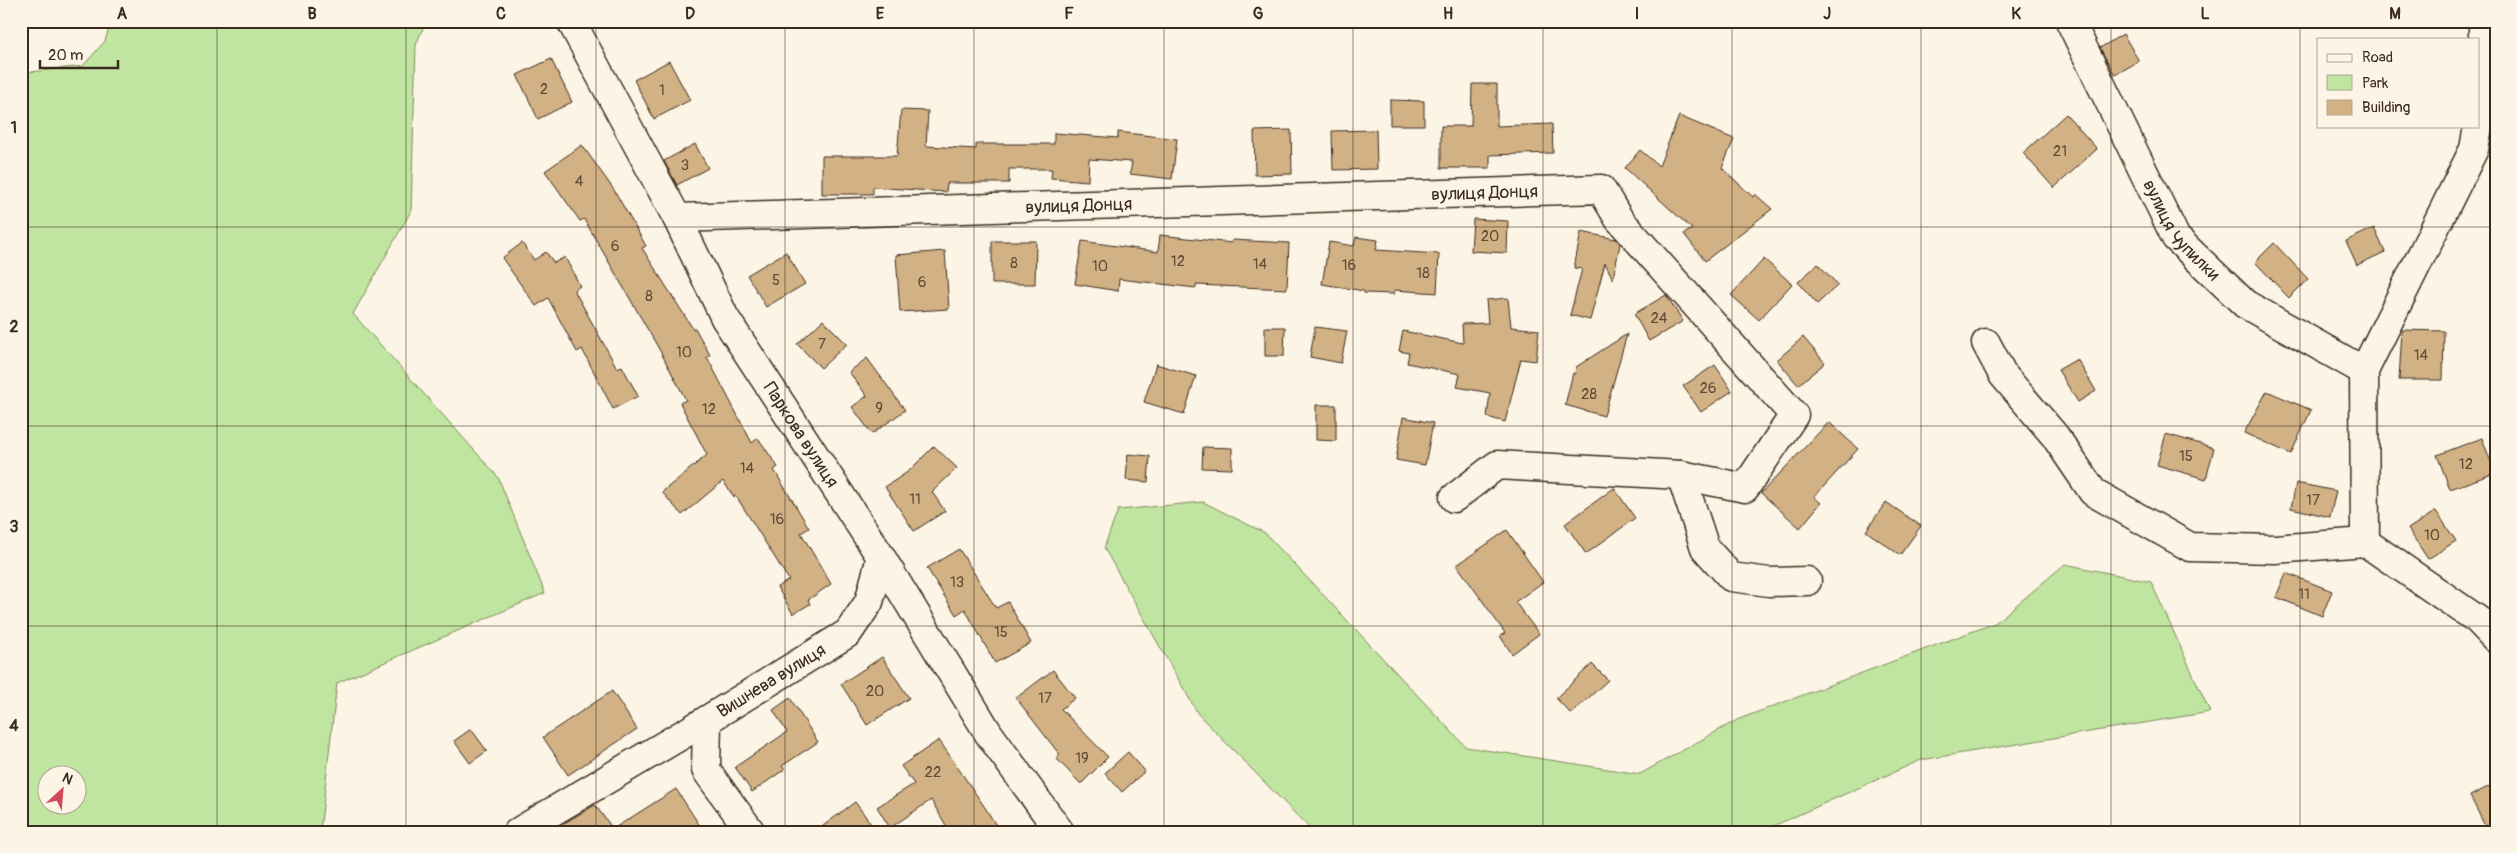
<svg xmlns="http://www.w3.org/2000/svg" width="2517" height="853" viewBox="0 0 2517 853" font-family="Pangolin,sans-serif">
  <rect width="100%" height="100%" fill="#fcf5e5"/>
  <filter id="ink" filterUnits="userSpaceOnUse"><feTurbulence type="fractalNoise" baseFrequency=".02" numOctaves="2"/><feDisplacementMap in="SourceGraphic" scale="10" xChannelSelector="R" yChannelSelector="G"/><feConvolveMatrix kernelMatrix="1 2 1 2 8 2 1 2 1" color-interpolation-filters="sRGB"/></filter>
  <g filter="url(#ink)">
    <!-- green -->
    <path fill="#c0e5a0" stroke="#7e885f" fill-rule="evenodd" d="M111,21H426L416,45L411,211L353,314L498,477L545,593L337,683L320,832H21V73L83,66L105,41ZM48,776H78V806H48Z
      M1203,502L1265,533L1466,747L1640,774L1739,719L1995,623L2065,564L2151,582L2210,712L1921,760L1760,832H1313L1198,714L1104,548L1118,510Z"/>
    <!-- building -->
    <path fill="#d2b185" stroke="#3b2a1e" d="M2123,34L2139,61L2115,75L2100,48Z
      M551,59L572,102L538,119L517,75Z
      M669,61L690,100L654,119L634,80Z
      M1472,84H1497V126L1552,124L1553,153L1490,155V168H1441V126H1471Z
      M1390,100L1424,101V125H1390Z
      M901,110L928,111L926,146L976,149V144H1054V133L1118,138V132L1177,139L1172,179L1130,174L1132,162L1089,159L1088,181L1051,178L1052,169H1009V183H947L946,192L873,187V194H822V156H897Z
      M2066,114L2097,149L2054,188L2023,153Z
      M1679,116L1734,139L1722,168L1753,197L1755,194L1772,209L1705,261L1684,234L1692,229L1625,168L1640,150L1659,166Z
      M1291,130L1292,174L1255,175L1254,131Z
      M1376,130L1377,169L1333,170L1332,131Z
      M695,144L708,168L677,185L664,161Z
      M582,145L614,190L646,246L642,248L693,329L695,328L710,355L707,357L752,443L758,438L778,467L774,470L809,528L801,533L831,584L808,600L810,604L793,614L777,587L789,580L736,496L734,497L723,481L682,515L662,492L707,455L680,403L686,400L659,349L584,219L580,221L545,171Z
      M1473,219L1508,221L1507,253L1471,251Z
      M2374,228L2385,252L2357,265L2346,241Z
      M1581,232L1616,239L1620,244L1613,279L1605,263L1590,320L1570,315L1582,269L1574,268Z
      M1160,235L1232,243V240L1289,243L1287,289L1196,285V288L1119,279L1118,291L1075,284L1082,241L1158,252Z
      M1356,237L1378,240L1376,250L1439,254L1437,293L1394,290V294L1364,293V291L1322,284L1329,242L1354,246Z
      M992,241H1036L1035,284H992Z
      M522,243L534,260L546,252L554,263L565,257L580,286L574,290L617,368L622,366L638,396L613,409L582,349L577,352L548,298L536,306L502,258Z
      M2274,243L2308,279L2289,298L2255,262Z
      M945,251L949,309L900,312L896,255Z
      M786,252L805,284L766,307L747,275Z
      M1764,259L1792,284L1759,320L1731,295Z
      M1818,264L1838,285L1817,304L1798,282Z
      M1666,295L1683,321L1649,341L1634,314Z
      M1508,298L1511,327L1539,330L1536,361L1521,359L1505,422L1487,417L1490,393L1457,387L1460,374L1407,363L1409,353L1399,351L1403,331L1463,343L1462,324L1488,323L1486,300Z
      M823,320L847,344L821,368L797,344Z
      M1265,327H1285L1284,356H1265Z
      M1315,327L1347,331L1341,363L1310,357Z
      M2402,330L2444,331L2443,380H2399Z
      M1627,334L1604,416L1565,405L1573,373L1575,374L1576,367Z
      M1803,337L1825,363L1798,385L1777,360Z
      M867,358L905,410L872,434L852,407L867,396L849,372Z
      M2077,359L2096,391L2078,402L2058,370Z
      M1156,364L1196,376L1184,414L1144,402Z
      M1715,365L1732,391L1701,412L1683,386Z
      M2267,391L2311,410L2291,454L2244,433Z
      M1316,405H1336V441L1316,440Z
      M1403,417L1433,423L1425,465L1396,460Z
      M1829,422L1858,449L1814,497L1821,503L1800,528L1761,493Z
      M2166,434L2214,448L2206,479L2157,465Z
      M2482,438L2495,473L2450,489L2437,455Z
      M934,446L957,468L932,492L945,511L914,531L885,487L909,471Z
      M1203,447L1232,448V469L1202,468Z
      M1128,454L1150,456L1148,482L1126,480Z
      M2296,483L2336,491L2330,517L2291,508Z
      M1614,488L1635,518L1586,554L1565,524Z
      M1886,502L1921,526L1900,555L1866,531Z
      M2436,511L2456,541L2428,559L2408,529Z
      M1507,530L1543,582L1515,602L1539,634L1512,654L1500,636L1505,633L1457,565Z
      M959,549L996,608L1008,602L1031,643L995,663L965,609L956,615L927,568Z
      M2286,573L2332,591L2322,616L2276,597Z
      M882,657L909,698L867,725L841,684Z
      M1592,664L1608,680L1571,714L1556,698Z
      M1053,670L1075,698L1061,709L1108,757L1081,784L1056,758L1060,755L1016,698Z
      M612,691L637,729L568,775L543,737Z
      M790,698L818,742L782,766L785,769L752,792L735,767L787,732L773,710Z
      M471,729L487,751L470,763L454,741Z
      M939,740L986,809L1000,832H950L931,800L890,828L877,807L914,784L901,766Z
      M1128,752L1145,771L1122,792L1105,773Z
      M2490,786L2496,796V832H2488L2470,796Z
      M676,789L704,832H549L595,805L613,829Z
      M855,802L877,832H815Z"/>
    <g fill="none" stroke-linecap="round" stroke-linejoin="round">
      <!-- minor casing -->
      <g stroke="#3b2a1e" stroke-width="31">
        <g id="minor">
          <path id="s1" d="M571,21L677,218L725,318L881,557L989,734L1060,832"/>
          <path id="s2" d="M2070,21L2176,238L2245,304L2364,371"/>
          <path d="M2478,122L2483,98V21"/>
          <path d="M2478,126L2474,149L2364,371L2365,542L2478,620L2496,639"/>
          <path id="s3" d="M677,218L1601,189L1619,219L1794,415L1745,488L1681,475L1497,465L1454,498"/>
          <path d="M1986,343L2003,375L2055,436L2093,492L2190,547L2275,549L2365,542"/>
          <path d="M1681,475L1705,548L1731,577L1769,582L1807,581"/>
          <path d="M518,832L707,720"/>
          <path id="s4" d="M751,832L706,770L707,720L848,633L869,602L881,557"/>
        </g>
      </g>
      <!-- minor -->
      <use href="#minor" stroke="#fcf5e5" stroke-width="28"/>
    </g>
  </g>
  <!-- grid -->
  <path fill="none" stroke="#3b2a1e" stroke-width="1" stroke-opacity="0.55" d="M217,21V832M406,21V832M596,21V832M785,21V832M974,21V832M1164,21V832M1353,21V832M1543,21V832M1732,21V832M1921,21V832M2111,21V832M2300,21V832M21,227H2496M21,426H2496M21,626H2496"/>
  <g text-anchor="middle" stroke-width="4.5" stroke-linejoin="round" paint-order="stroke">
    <!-- number labels -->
    <g font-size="15" fill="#614c38">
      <text x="544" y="94">2</text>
      <text x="662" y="95">1</text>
      <text x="2060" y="156">21</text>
      <text x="685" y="170">3</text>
      <text x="579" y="186">4</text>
      <text x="1490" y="241">20</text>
      <text x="615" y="251">6</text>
      <text x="1178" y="266">12</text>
      <text x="1014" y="268">8</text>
      <text x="1260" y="269">14</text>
      <text x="1349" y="270">16</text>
      <text x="1100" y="271">10</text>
      <text x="1423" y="278">18</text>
      <text x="776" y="285">5</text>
      <text x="922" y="287">6</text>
      <text x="649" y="301">8</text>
      <text x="1659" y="323">24</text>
      <text x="822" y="349">7</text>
      <text x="684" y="357">10</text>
      <text x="2421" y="360">14</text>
      <text x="1708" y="393">26</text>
      <text x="1589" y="399">28</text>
      <text x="879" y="413">9</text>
      <text x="709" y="414">12</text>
      <text x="2186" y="461">15</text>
      <text x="2466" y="469">12</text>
      <text x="747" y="473">14</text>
      <text x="915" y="504">11</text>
      <text x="2313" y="505">17</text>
      <text x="777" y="524">16</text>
      <text x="2432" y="540">10</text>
      <text x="957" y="587">13</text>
      <text x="2304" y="599">11</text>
      <text x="1001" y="637">15</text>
      <text x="875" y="696">20</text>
      <text x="1045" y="703">17</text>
      <text x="1082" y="763">19</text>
      <text x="933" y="777">22</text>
    </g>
    <!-- street labels -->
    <g font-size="18" fill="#3b2a1e" stroke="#fcf5e5">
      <text dy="6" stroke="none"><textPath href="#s3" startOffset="808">вулиця Донця</textPath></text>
      <text dy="6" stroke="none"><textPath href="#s3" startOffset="402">вулиця Донця</textPath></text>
      <text dy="6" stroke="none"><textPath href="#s2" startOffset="238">вулиця Чупилки</textPath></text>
      <text dy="6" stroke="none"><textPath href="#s1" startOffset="474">Паркова вулиця</textPath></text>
      <text dy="6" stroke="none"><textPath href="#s4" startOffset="202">Вишнева вулиця</textPath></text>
    </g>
  </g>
  <!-- margin -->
  <rect width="2517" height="853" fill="none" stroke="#fcf5e5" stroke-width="55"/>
  <!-- legend -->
  <rect x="2317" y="38" width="162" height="90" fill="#fcf5e5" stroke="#afa495"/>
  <rect x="2327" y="54" width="25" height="8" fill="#fcf5e5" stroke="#afa495"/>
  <text x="2362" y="62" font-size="15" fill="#3b2a1e">Road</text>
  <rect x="2327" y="75" width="25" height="15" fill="#c0e5a0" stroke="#afa495"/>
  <text x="2362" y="88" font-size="15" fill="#3b2a1e">Park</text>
  <rect x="2327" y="100" width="25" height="15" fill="#d2b185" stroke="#afa495"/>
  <text x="2362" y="112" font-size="15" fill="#3b2a1e">Building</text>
  <!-- north arrow -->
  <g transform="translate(62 790) rotate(26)"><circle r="24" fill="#fcf5e5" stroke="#afa495"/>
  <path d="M0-4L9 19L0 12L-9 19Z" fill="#d1495b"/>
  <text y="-8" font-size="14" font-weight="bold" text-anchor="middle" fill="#3b2a1e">N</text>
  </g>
  <!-- scale -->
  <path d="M40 60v8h78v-8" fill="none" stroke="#3b2a1e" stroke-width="2.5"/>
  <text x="48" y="60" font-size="15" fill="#3b2a1e" stroke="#fcf5e5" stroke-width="4" paint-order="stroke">20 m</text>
  <rect x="28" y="28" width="2462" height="798" fill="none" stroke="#3b2a1e" stroke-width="2"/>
  <g font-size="16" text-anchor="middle" font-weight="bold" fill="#3b2a1e">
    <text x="122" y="19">A</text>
    <text x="312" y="19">B</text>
    <text x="501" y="19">C</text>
    <text x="690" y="19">D</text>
    <text x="880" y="19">E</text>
    <text x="1069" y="19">F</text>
    <text x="1258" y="19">G</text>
    <text x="1448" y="19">H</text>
    <text x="1637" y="19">I</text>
    <text x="1827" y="19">J</text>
    <text x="2016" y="19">K</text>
    <text x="2205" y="19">L</text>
    <text x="2395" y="19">M</text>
    <text x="14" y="133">1</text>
    <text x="14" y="332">2</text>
    <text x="14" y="532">3</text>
    <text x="14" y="731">4</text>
  </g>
</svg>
